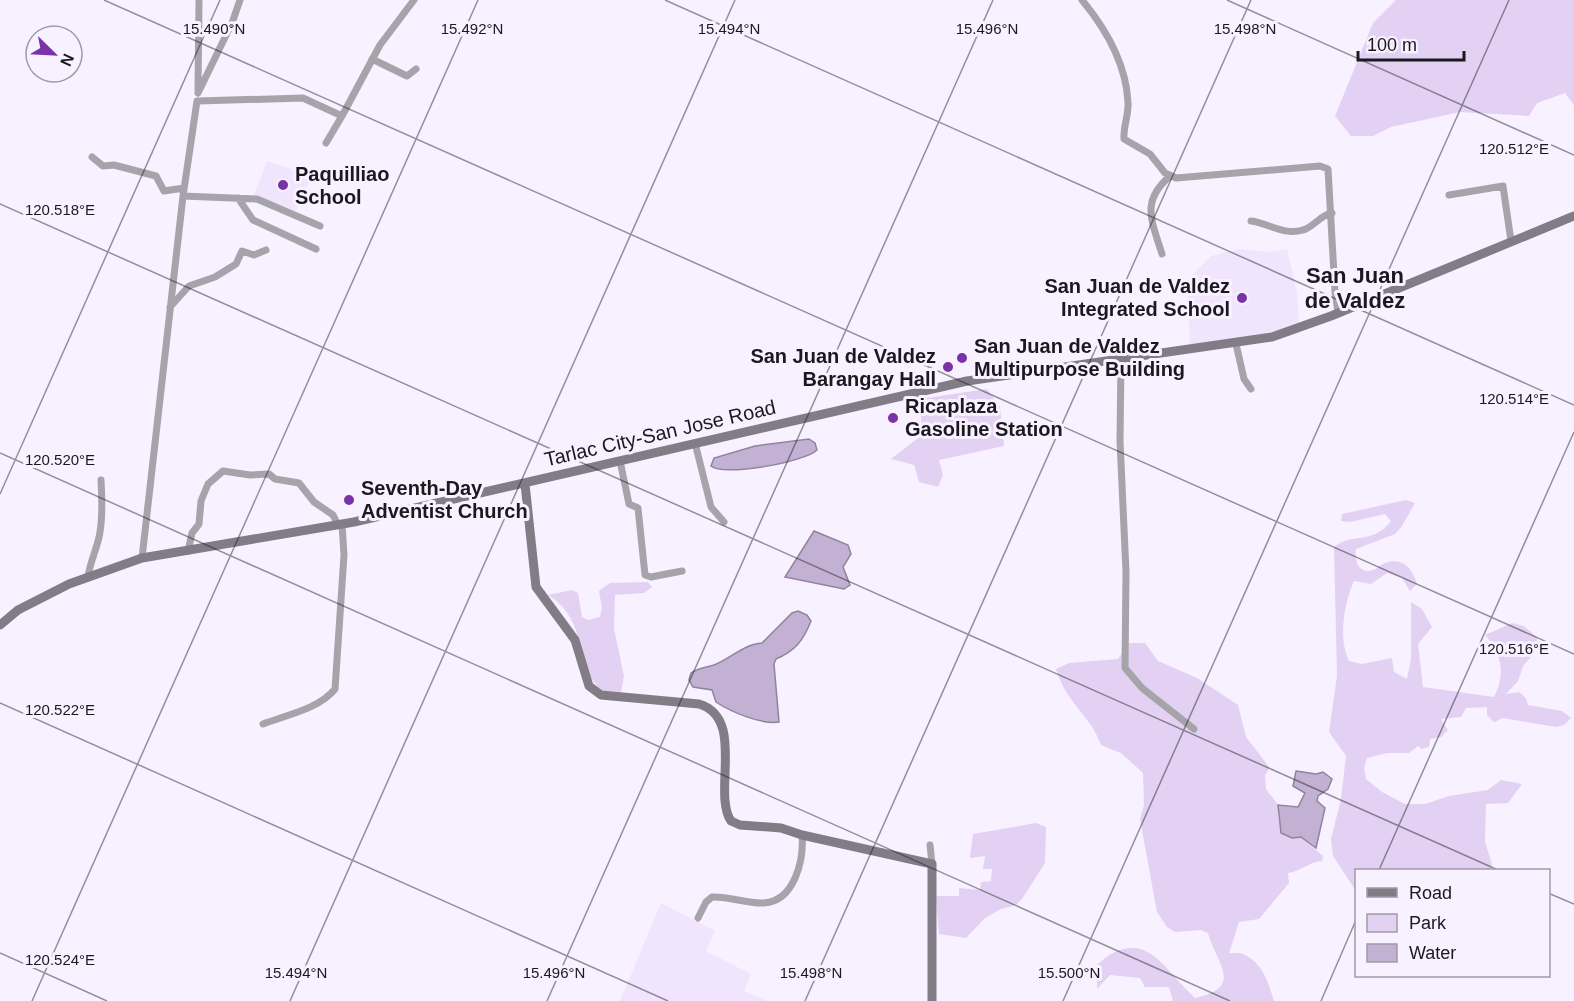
<svg xmlns="http://www.w3.org/2000/svg" width="1574" height="1001" viewBox="0 0 1574 1001" font-family="Arial,sans-serif">
  <rect width="100%" height="100%" fill="#f8f1ff"/>
  <!-- built -->
  <path fill="#f1e5fd" d="M267,161L312,176L296,211L254,195Z
    M1238,249L1271,252L1287,249L1297,293L1299,324L1269,333L1190,345L1187,281L1211,256Z
    M661,903L715,931L706,951L751,974L744,991L767,1001H620Z"/>
  <!-- green -->
  <path fill="#e2d1f2" d="M1396,0H1574V105L1565,93L1537,103L1529,116L1460,112L1391,127L1373,136H1351L1335,116L1373,23Z
    M987,389L1000,407L1004,446L939,460L943,475L938,487L919,482L914,465L891,459L922,435L920,399Z
    M1406,500L1415,503L1402,526L1395,534L1356,549C1354,560 1358,575 1373,570C1377,569 1381,564 1385,563C1403,557 1412,568 1417,584L1410,591L1402,578L1387,573L1371,584L1354,581C1344,603 1338,639 1349,661L1362,664L1392,658L1394,672L1407,679L1411,659V602L1422,609L1432,627L1418,644L1423,687L1494,697C1506,674 1502,654 1485,635L1512,623L1524,626L1537,637V650L1523,666L1518,681L1506,694L1519,692L1526,698L1528,705L1562,711L1571,718L1564,725L1556,727L1503,718L1494,722L1487,715V707L1466,708L1461,717L1441,719L1448,730L1441,737L1430,739L1429,747L1422,749L1418,746L1409,753H1387L1367,758L1364,768L1366,779L1382,792L1405,804H1425L1449,796L1488,790L1501,780L1522,784L1508,803L1486,804L1485,842L1492,864L1490,870H1356V891L1333,856L1331,839L1341,799L1346,756L1329,732L1337,676L1334,547C1353,532 1373,545 1391,521L1385,514L1350,522L1341,521L1342,514Z
    M648,582L652,587L644,593L615,595L614,629L624,676L621,692L603,691C574,670 590,620 548,595L572,590L578,593L582,617L588,620L600,617L602,608L599,591L610,583Z
    M1129,643H1145L1158,661L1197,678L1238,705L1246,737L1270,768L1265,775L1266,789L1278,805V818L1292,838L1301,837L1323,856L1322,861C1309,862 1301,871 1288,873L1289,883L1259,919L1239,922L1229,953C1234,954 1238,952 1243,954C1263,963 1268,982 1274,1001H1173L1169,987H1145L1140,978L1110,975L1097,989V965C1144,922 1164,970 1195,998C1244,986 1218,967 1208,933L1201,930L1175,932L1167,927L1157,912L1140,819L1144,805L1143,773L1121,753L1101,745C1090,714 1067,705 1056,669L1069,663L1118,659Z
    M1036,823L1046,827L1045,863L1022,899L1016,905L1001,909L985,918L966,938L939,934L936,896H959V888L980,890L981,882L991,881L992,869H983L985,856L970,858L973,834Z"/>
  <!-- water -->
  <path fill="#c3b1d4" stroke="#91839d" stroke-width="1.5" d="M809,439L815,443L817,450C805,462 723,477 711,466L714,458L755,446Z
    M814,531L848,545L851,554L843,567L850,585L844,589L785,577Z
    M798,611L807,615L811,621C803,641 795,651 776,659L774,664L779,722C762,725 731,712 716,702L712,690L693,687L689,680L691,673C698,668 705,668 714,665C730,659 744,644 762,643L792,613Z
    M1296,771L1316,774L1323,772L1332,779L1328,789L1318,796L1317,801L1325,808L1316,848L1301,837L1292,838L1281,833L1278,805L1298,807L1305,793L1293,786Z"/>
  <g fill="none" stroke-linecap="round" stroke-linejoin="round">
    <!-- street -->
    <path stroke="#a7a3aa" stroke-width="7" d="M1082,0C1106,29 1126,63 1128,102C1129,114 1123,127 1124,139L1150,154L1165,173L1176,178L1320,166L1328,169L1335,292L1338,312
      M372,59L407,76L416,69
      M198,90L199,0
      M198,93L232,23L240,0
      M326,143L342,116
      M92,157L103,166L114,165L156,176L164,191L184,188
      M1449,195L1503,186L1511,241
      M183,196L257,199L320,226
      M238,198L253,220L316,249
      M1251,221C1268,223 1284,236 1303,230C1314,227 1320,215 1332,213
      M1162,254C1152,221 1140,202 1170,176
      M170,307L189,286L215,277L236,264L242,251L254,255L266,250
      M1236,344L1244,379L1251,389
      M1121,359L1120,441L1126,572L1125,668L1142,688L1194,729
      M695,443L711,507L724,522
      M620,461L629,504L638,508L645,575L651,577L682,571
      M188,551L192,533L199,524L201,501L208,484L223,471L250,475L269,474L275,479L299,483L314,502L333,515L338,525
      M142,558L183,196L197,101L303,98L342,116L380,45L414,0
      M88,577C90,561 98,547 100,532C103,514 102,497 101,480
      M263,724C286,715 319,709 335,689L344,555L342,524
      M930,845L932,864
      M698,918L706,902L712,897C729,896 747,904 764,903C795,901 804,859 802,835"/>
    <!-- secondary -->
    <path stroke="#827c87" stroke-width="9" d="M525,484L536,587L575,640L589,686L601,695L699,704C746,718 712,793 731,821L740,825L781,828L802,835L932,864V1001
      M0,625L18,610L69,584L142,558L354,522L967,381L1272,337L1331,316L1574,216"/>
  </g>
  <!-- ticks -->
  <path fill="none" stroke="#1b181e" stroke-width="1.5" stroke-opacity="0.45" d="M104,0L1574,654M665,0L1574,405M1227,0L1574,155M0,204L1498,870M0,453L1230,1001M0,494L220,0M0,703L668,1001M1379,870L1574,432M1548,893L1574,904M0,953L107,1001M32,1001L478,0M290,1001L735,0M547,1001L993,0M805,1001L1251,0M1063,1001L1509,0M1321,1001L1356,920"/>
  <!-- markers -->
  <g fill="#7933a7" stroke="#f8f1ff" stroke-width="2">
    <circle cx="283" cy="185" r="6"/>
    <circle cx="1242" cy="298" r="6"/>
    <circle cx="962" cy="358" r="6"/>
    <circle cx="948" cy="367" r="6"/>
    <circle cx="893" cy="418" r="6"/>
    <circle cx="349" cy="500" r="6"/>
  </g>
  <g text-anchor="middle" stroke-width="6" stroke-linejoin="round" paint-order="stroke">
    <!-- poi labels -->
    <g font-size="20" font-weight="bold" fill="#1b181e" stroke="#f8f1ff" text-anchor="start">
      <text x="295" y="181">Paquilliao<tspan x="295" dy="23">School</tspan></text>
      <text x="1230" y="293" text-anchor="end">San Juan de Valdez<tspan x="1230" dy="23">Integrated School</tspan></text>
      <text x="974" y="353">San Juan de Valdez<tspan x="974" dy="23">Multipurpose Building</tspan></text>
      <text x="936" y="363" text-anchor="end">San Juan de Valdez<tspan x="936" dy="23">Barangay Hall</tspan></text>
      <text x="905" y="413">Ricaplaza<tspan x="905" dy="23">Gasoline Station</tspan></text>
      <text x="361" y="495">Seventh-Day<tspan x="361" dy="23">Adventist Church</tspan></text>
    </g>
    <!-- street labels -->
    <g font-size="20" fill="#1b181e" stroke="#f8f1ff">
      <text transform="translate(660 433) rotate(-13)" y="7">Tarlac City-San Jose Road</text>
    </g>
    <!-- quarter labels -->
    <g font-size="22" font-weight="bold" fill="#1b181e" stroke="#f8f1ff">
      <text x="1355" y="283">San Juan<tspan x="1355" dy="25">de Valdez</tspan></text>
    </g>
  </g>
  <g font-size="15" text-anchor="middle" fill="#1b181e" stroke="#f8f1ff" stroke-width="6" stroke-linejoin="round" paint-order="stroke">
    <text x="214" y="34">15.490°N</text>
    <text x="472" y="34">15.492°N</text>
    <text x="729" y="34">15.494°N</text>
    <text x="987" y="34">15.496°N</text>
    <text x="1245" y="34">15.498°N</text>
    <text x="1514" y="154">120.512°E</text>
    <text x="60" y="215">120.518°E</text>
    <text x="1514" y="404">120.514°E</text>
    <text x="60" y="465">120.520°E</text>
    <text x="1514" y="654">120.516°E</text>
    <text x="60" y="715">120.522°E</text>
    <text x="60" y="965">120.524°E</text>
    <text x="296" y="978">15.494°N</text>
    <text x="554" y="978">15.496°N</text>
    <text x="811" y="978">15.498°N</text>
    <text x="1069" y="978">15.500°N</text>
  </g>
  <!-- legend -->
  <rect x="1355" y="869" width="195" height="108" fill="#f8f1ff" stroke="#a09aa5" stroke-width="1.5"/>
  <rect x="1367" y="888" width="30" height="9" fill="#827c87" stroke="#a09aa5" stroke-width="1.5"/>
  <text x="1409" y="899" font-size="18" fill="#1b181e">Road</text>
  <rect x="1367" y="914" width="30" height="18" fill="#e2d1f2" stroke="#a09aa5" stroke-width="1.5"/>
  <text x="1409" y="929" font-size="18" fill="#1b181e">Park</text>
  <rect x="1367" y="944" width="30" height="18" fill="#c3b1d4" stroke="#a09aa5" stroke-width="1.5"/>
  <text x="1409" y="959" font-size="18" fill="#1b181e">Water</text>
  <!-- north arrow -->
  <g transform="translate(54 54) rotate(114)"><circle r="28" fill="#f8f1ff" stroke="#a09aa5" stroke-width="1.5"/>
  <path d="M0-4.5L10 22L0 15L-10 22Z" fill="#7933a7"/>
  <text y="-9" font-size="16" font-weight="bold" text-anchor="middle" fill="#1b181e">N</text>
  </g>
  <!-- scale -->
  <path d="M1358 51v9h106v-9" fill="none" stroke="#1b181e" stroke-width="3"/>
  <text x="1367" y="51" font-size="18" fill="#1b181e" stroke="#f8f1ff" stroke-width="4.5" paint-order="stroke">100 m</text>
</svg>
